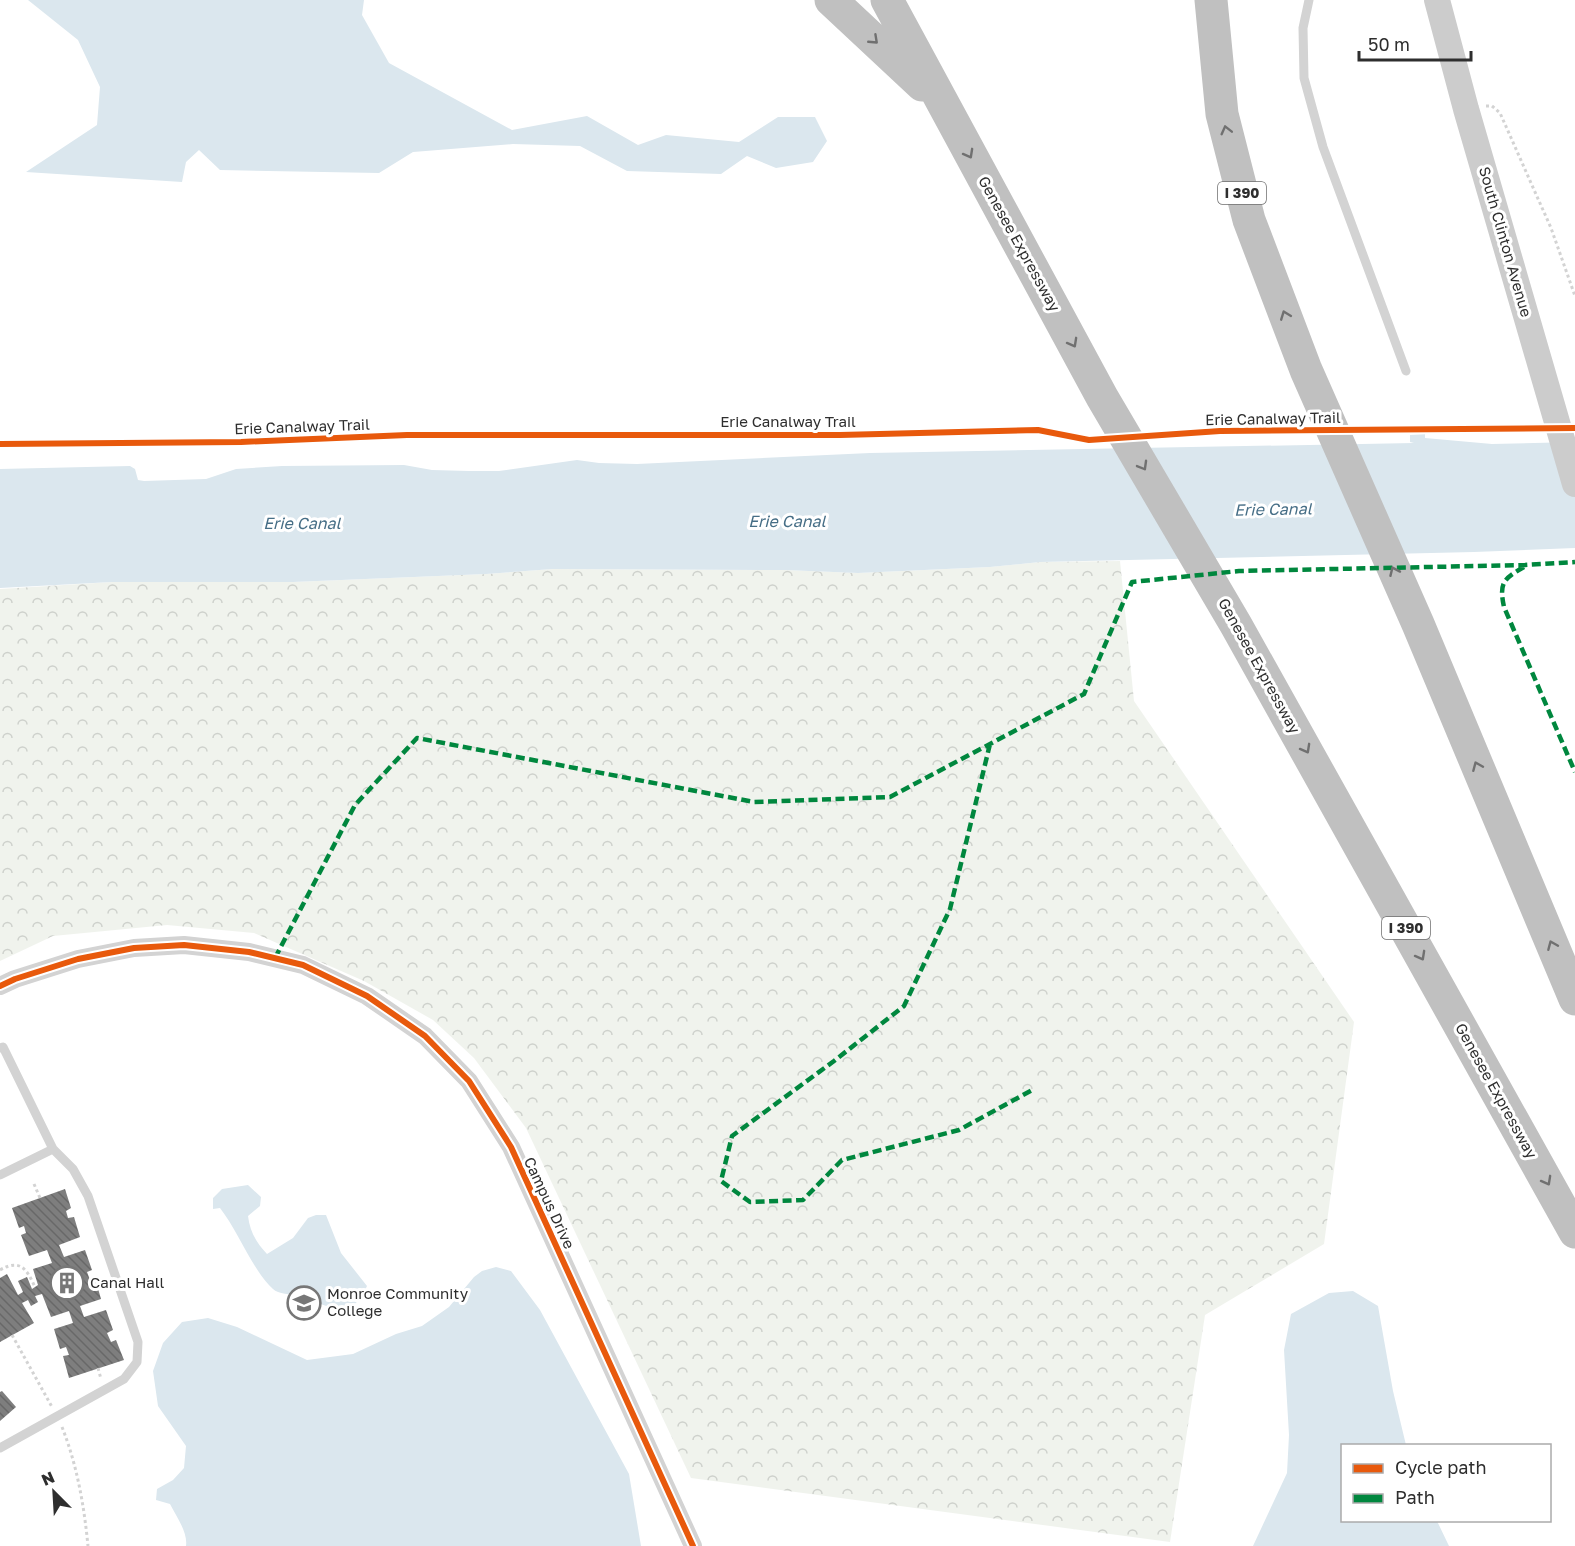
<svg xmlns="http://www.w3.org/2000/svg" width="1575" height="1546" viewBox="0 0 1575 1546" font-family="'Golos Text',sans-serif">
  <defs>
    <pattern id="forest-crowns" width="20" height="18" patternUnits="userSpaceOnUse" patternTransform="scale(1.5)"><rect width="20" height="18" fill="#f0f3ed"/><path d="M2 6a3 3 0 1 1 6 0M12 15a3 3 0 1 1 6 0" fill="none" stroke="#ced1cc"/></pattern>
    <pattern id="building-back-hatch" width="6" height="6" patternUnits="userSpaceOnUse" patternTransform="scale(1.5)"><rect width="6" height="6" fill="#7e7e7e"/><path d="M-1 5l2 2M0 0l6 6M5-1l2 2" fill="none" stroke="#686868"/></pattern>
  </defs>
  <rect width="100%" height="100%" fill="#fff"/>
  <!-- forest -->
  <path fill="url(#forest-crowns)" d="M1120,561L1134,701L1354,1022L1324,1244L1205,1315L1170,1542L691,1478L526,1128L474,1058L433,1020L364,981L254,933L167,925L53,936L0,961V589L112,582H293L486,574L553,569L785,570L858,573L990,567L1040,562Z"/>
  <!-- water -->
  <path fill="#dbe7ee" d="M28,0H364L362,15L389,63L512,130L587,116L638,145L666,135L739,142L778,117H815L827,141L813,162L776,168L747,156L721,174L627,171L580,146L513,144L413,152L379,173L220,170L199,150L186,162L182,182L26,172L97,125L100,87L78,40Z
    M1425,434V438L1492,444L1575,442V548L1474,552L1040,562L990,567L858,573L785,570L553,569L486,574L293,582H112L0,588V469L130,466L135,469L138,480L144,481L206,479L236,469L282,466L404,465L432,470L469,471H499L577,460L599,463L637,464L870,453L1414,443L1410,442V435Z
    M248,1185L261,1197L260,1206L248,1216C250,1232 256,1242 267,1254L293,1238L308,1218L316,1215H326L341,1253L367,1286C349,1325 330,1305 299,1296C291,1294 278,1294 273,1289C253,1271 238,1231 220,1208L213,1209V1198L222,1189Z
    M496,1267L511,1271L540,1310L629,1474L641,1546H186C188,1532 176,1516 170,1504L156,1500L157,1489L173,1480L184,1468L186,1446L158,1406L153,1371L163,1343L182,1322L208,1318L237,1327L307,1360L353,1354L396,1334L422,1326L449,1307L474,1277L482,1271Z
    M1353,1291L1378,1306L1393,1391L1406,1445L1342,1446V1520L1437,1521L1449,1546H1253L1287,1473L1289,1435L1284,1350L1291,1314L1329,1293Z"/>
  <!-- building -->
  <path fill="url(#building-back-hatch)" d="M65,1189L71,1208L66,1211L68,1218L74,1217L80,1237L59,1245L64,1257L85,1250L92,1270L87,1272L90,1280L95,1278L101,1299L80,1306L84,1317L106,1310L113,1330L107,1333L111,1342L116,1340L124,1360L69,1378L63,1356L69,1355L66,1347L60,1349L54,1329L73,1323L69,1311L51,1317L42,1294L35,1296L38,1302L31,1306L28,1300L22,1303L34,1323L0,1342V1278L7,1274L18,1295L23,1292L18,1281L27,1277L32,1289L38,1285L33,1269L52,1263L47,1250L29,1256L21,1235L26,1233L24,1226L19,1228L12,1208Z
    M2,1391L16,1407L0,1421V1392Z"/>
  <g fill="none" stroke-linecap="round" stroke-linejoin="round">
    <!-- path -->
    <path stroke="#d3d3d3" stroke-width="3" stroke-dasharray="3 3" stroke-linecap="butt" d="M1486,106H1492L1500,113L1551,228L1575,296
      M34,1184L40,1198
      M0,1270C21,1258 27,1270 35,1287
      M12,1335L52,1407
      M98,1368L101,1379
      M62,1427C77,1465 84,1505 88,1546"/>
    <!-- lane -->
    <path stroke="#d3d3d3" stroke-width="9" d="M1309,0L1303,28L1304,78L1323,147L1406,371
      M0,1048L3,1047L53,1149
      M0,1175L53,1149L73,1169L88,1196L138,1342L137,1362L124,1379L0,1448"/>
    <!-- street -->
    <path stroke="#d3d3d3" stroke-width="18" d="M0,986L15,979L78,959L134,948L184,945L249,952L303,965L367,996L425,1036L469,1081L511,1147L693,1546"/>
    <!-- secondary -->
    <path stroke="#ccc" stroke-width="26" d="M1437,0L1466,109L1575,484"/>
    <!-- highway -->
    <path stroke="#c0c0c0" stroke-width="33" d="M831,0L922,85
      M887,0L1102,397L1236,625L1575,1232
      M1211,0L1222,114L1249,220L1306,370L1418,624L1575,999"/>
    <!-- quiet -->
    <path stroke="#00873e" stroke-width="4.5" stroke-dasharray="9 4.5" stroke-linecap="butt" d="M1524,567C1503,579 1499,583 1504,607L1575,772
      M990,744L950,909L904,1006L834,1061L732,1136L721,1181L750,1202L803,1200L842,1160L959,1130L1034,1089
      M275,958L355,805L417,738L754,802L890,797L1084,694L1132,582L1239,571L1525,565L1575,562"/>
    <!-- cycleway casing -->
    <g stroke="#fff" stroke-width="10">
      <path id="cycleway" d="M0,444L241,442L407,435H840L1038,430L1089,440L1220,431L1575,428
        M0,986L15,979L78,959L134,948L184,945L249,952L303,965L367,996L425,1036L469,1081L511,1147L693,1546"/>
    </g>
    <!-- cycleway -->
    <use href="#cycleway" stroke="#e8590c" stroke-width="6"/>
  </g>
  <!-- one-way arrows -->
  <defs><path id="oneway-chevron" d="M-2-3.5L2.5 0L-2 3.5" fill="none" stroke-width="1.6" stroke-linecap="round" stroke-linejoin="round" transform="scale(1.5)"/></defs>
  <g stroke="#707070">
    <use href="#oneway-chevron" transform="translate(874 40) rotate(43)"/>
    <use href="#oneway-chevron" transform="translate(1226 130) rotate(-104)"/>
    <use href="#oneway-chevron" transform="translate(969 154) rotate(61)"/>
    <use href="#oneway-chevron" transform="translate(1285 315) rotate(-111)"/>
    <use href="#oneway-chevron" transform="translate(1073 343) rotate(61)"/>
    <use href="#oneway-chevron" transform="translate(1143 466) rotate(60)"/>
    <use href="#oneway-chevron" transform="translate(1394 571) rotate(-114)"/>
    <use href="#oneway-chevron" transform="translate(1306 749) rotate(61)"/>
    <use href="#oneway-chevron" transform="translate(1477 766) rotate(-113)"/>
    <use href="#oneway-chevron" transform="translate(1552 945) rotate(-113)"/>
    <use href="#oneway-chevron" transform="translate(1421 956) rotate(61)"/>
    <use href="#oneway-chevron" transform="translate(1547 1181) rotate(61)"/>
  </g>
  <!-- icons -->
  <defs>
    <g id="building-ring" transform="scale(1.725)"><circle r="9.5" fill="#fff" stroke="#777" stroke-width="1.5"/><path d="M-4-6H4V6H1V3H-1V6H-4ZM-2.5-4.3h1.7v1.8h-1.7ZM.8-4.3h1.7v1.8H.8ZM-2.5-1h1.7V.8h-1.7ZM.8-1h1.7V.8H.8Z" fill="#777"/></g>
    <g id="university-ring" transform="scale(1.725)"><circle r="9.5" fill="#fff" stroke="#777" stroke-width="1.5"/><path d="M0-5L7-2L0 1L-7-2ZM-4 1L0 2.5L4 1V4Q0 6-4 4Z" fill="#777"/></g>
  </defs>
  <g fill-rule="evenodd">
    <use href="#building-ring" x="67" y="1283"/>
    <use href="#university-ring" x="304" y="1303"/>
  </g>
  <g text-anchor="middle" stroke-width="6" stroke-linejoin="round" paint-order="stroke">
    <!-- shield labels -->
    <g fill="#fff" stroke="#6d6d6d" stroke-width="1.5">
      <rect x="1218" y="182" width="48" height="22" rx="4.5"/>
      <rect x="1382" y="917" width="48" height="22" rx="4.5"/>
    </g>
    <g font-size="14" font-weight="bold" fill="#2e2e2e">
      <text x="1242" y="198">I 390</text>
      <text x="1406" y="933">I 390</text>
    </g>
    <!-- street labels -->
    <g font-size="15" fill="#2e2e2e" stroke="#fff">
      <text transform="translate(1505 242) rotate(74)" y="5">South Clinton Avenue</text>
      <text transform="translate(1019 244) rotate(61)" y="5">Genesee Expressway</text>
      <text transform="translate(1273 419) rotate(-1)" y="5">Erie Canalway Trail</text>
      <text x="788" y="427">Erie Canalway Trail</text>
      <text transform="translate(302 427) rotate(-2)" y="5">Erie Canalway Trail</text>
      <text transform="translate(1259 666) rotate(61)" y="5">Genesee Expressway</text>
      <text transform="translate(1496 1091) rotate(61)" y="5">Genesee Expressway</text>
      <text transform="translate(549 1203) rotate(65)" y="5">Campus Drive</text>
    </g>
    <!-- poi labels -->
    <g font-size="15" fill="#2e2e2e" stroke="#fff" text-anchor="start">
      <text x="90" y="1288">Canal Hall</text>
      <text x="327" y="1299">Monroe Community<tspan x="327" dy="17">College</tspan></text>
    </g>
    <!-- water labels -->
    <g font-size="16" font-style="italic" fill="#466e86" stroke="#fff">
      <text transform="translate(1273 509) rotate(-1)" y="6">Erie Canal</text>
      <text x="787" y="527">Erie Canal</text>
      <text x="302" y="529">Erie Canal</text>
    </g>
  </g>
  <!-- legend -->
  <rect x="1341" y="1444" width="210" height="78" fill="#ffffff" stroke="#ababab" stroke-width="1.5"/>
  <rect x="1353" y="1464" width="30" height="9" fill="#e8590c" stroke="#ababab" stroke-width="1.5"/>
  <text x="1395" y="1474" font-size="18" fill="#2e2e2e">Cycle path</text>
  <rect x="1353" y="1494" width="30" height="9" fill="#00873e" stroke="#ababab" stroke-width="1.5"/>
  <text x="1395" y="1504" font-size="18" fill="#2e2e2e">Path</text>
  <!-- north arrow -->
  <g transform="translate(54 1492) rotate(336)" stroke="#ffffff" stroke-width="4.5" paint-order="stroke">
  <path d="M0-4.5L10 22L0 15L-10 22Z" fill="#2e2e2e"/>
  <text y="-9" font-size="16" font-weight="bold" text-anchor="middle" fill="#2e2e2e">N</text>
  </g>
  <!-- scale -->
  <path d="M1359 51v9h112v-9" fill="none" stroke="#2e2e2e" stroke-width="3"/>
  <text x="1368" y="51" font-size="18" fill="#2e2e2e" stroke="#ffffff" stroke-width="4.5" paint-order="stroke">50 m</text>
</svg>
